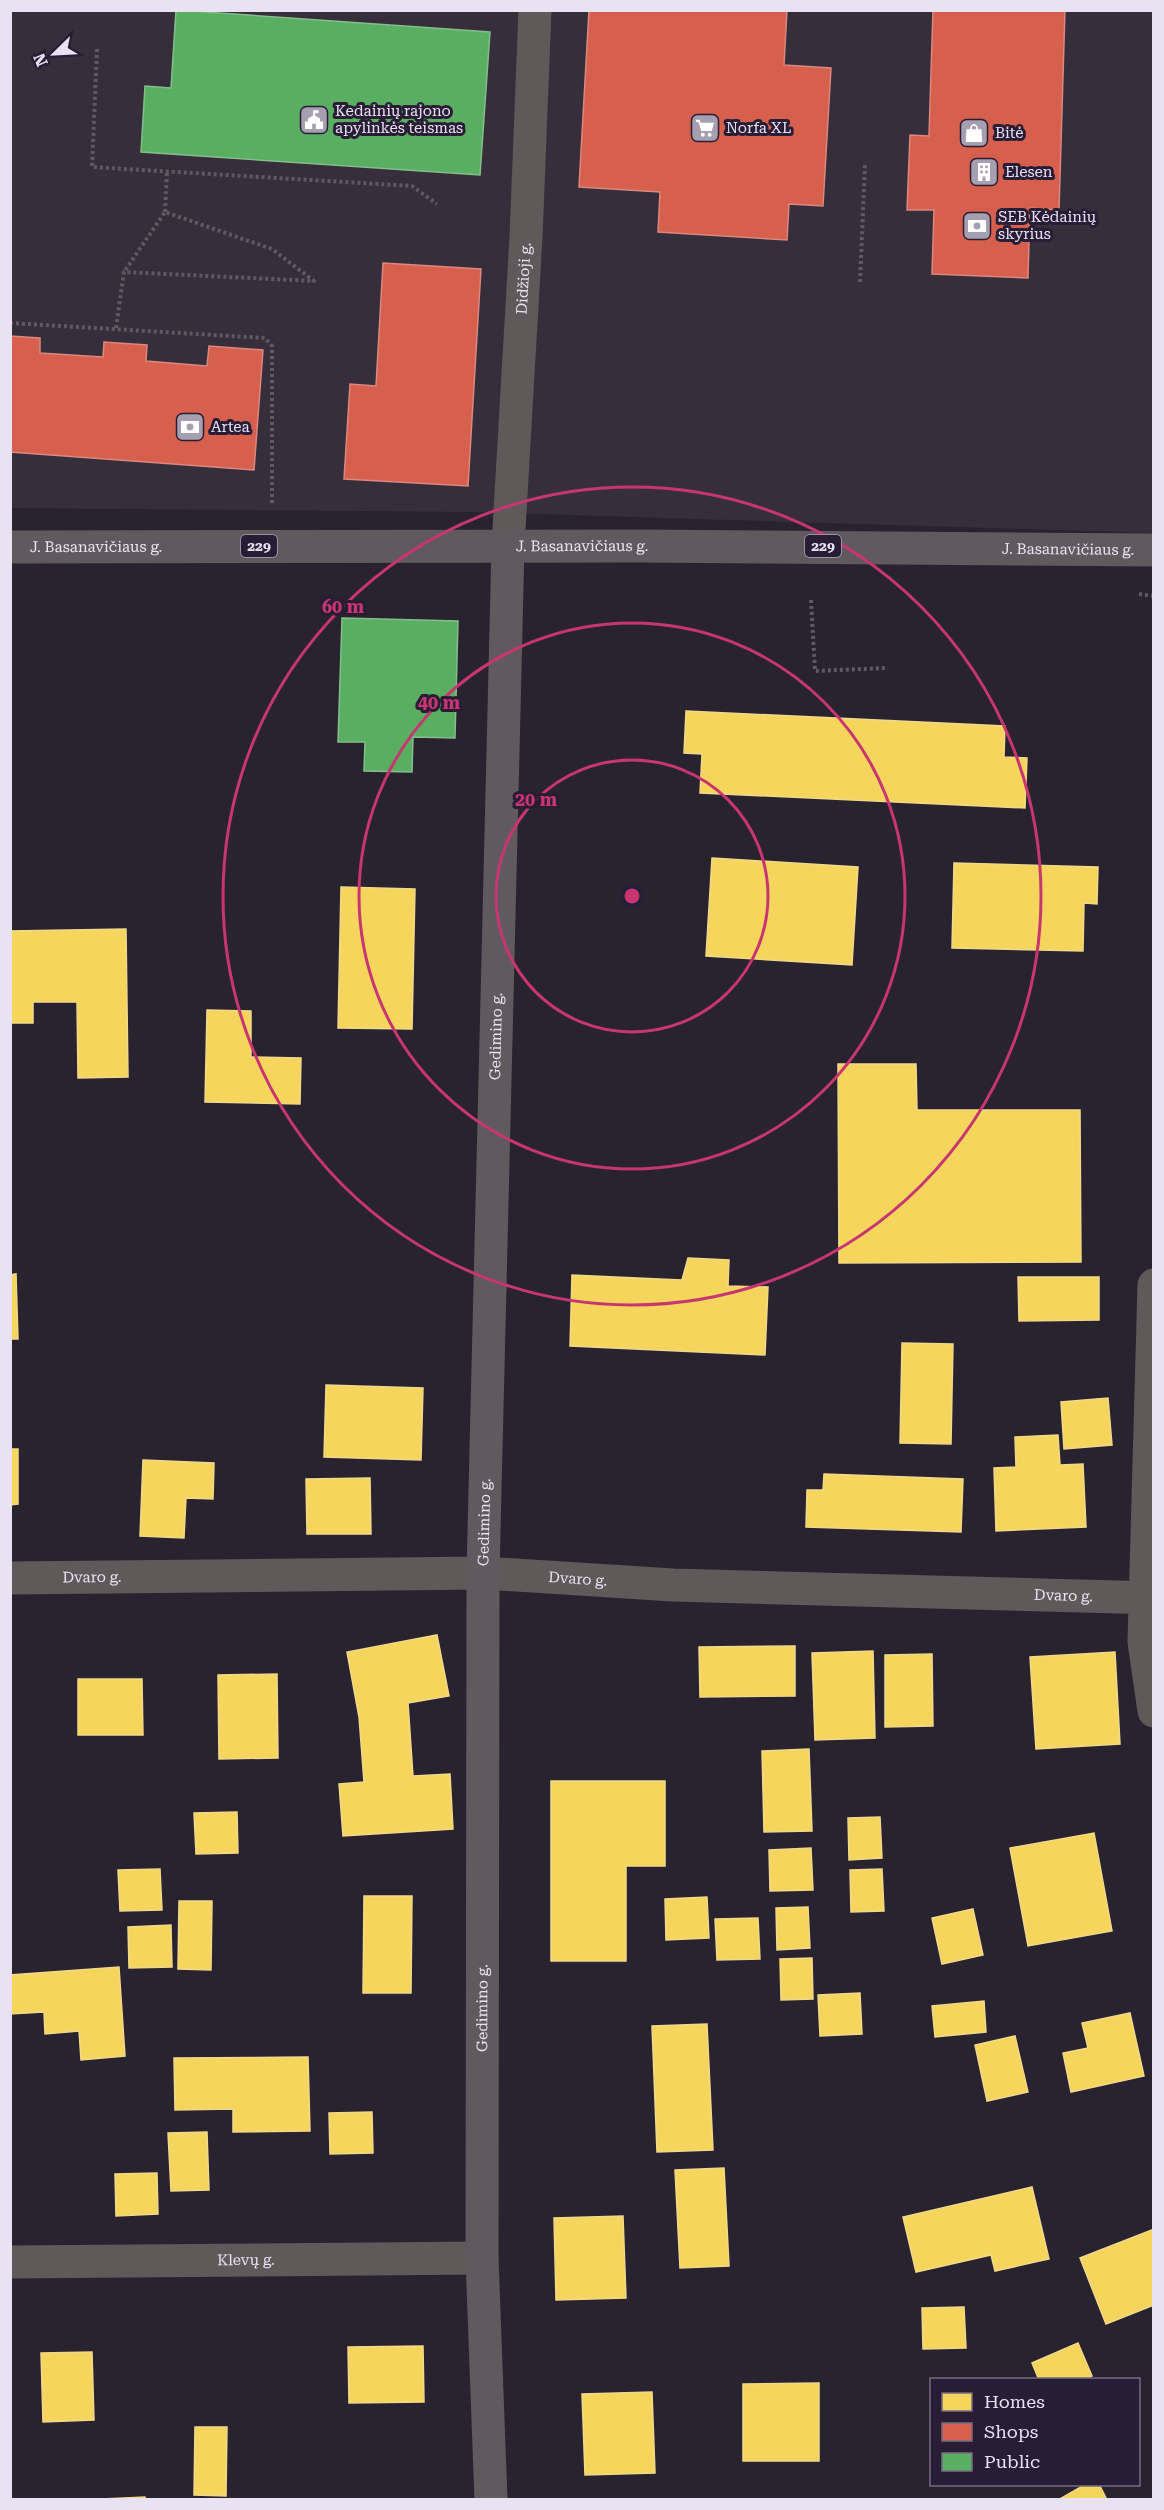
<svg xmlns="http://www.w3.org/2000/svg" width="1164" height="2510" viewBox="0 0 1164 2510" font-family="'Roboto Serif',serif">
  <rect width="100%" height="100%" fill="#292330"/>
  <!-- commercial -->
  <path fill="#372e3b" d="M11,11H1153V533L473,512L11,508Z"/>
  <!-- homes -->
  <path fill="#f6d55c" stroke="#f2d989" stroke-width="1.5" d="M686,711L1005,726L1004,757L1027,758L1025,808L700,793L702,754L684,753Z
    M712,858L858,867L852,965L706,956Z
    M954,863L1098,867L1097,904L1084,903L1083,951L952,948Z
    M341,887L415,889L412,1029L338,1028Z
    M126,929L128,1077L78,1078L77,1002H33V1023H10V931Z
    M207,1010L251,1011V1057L301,1058L300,1104L205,1102Z
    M838,1064H916L917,1110H1080L1081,1262L839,1263Z
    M688,1258L729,1260L728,1286L768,1287L765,1355L570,1346L572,1275L682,1280Z
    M16,1274L18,1339H10V1275Z
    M1018,1277H1099V1320L1019,1321Z
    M902,1343L953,1344L951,1444L900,1443Z
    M326,1385L423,1388L421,1460L324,1457Z
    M1108,1398L1112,1445L1064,1449L1061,1402Z
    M1058,1435L1060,1465L1083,1464L1086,1527L996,1531L994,1468L1016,1467L1015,1437Z
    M10,1449H18V1504L10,1505Z
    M143,1460L214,1463L213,1499L186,1498L184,1538L140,1536Z
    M824,1474L963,1479L961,1532L806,1527L807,1490H823Z
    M370,1478L371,1534H307L306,1479Z
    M437,1635L449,1696L408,1703L413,1776L450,1774L453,1829L343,1836L339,1784L364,1782L359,1717L347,1652Z
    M795,1646V1696L700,1697L699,1647Z
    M873,1651L875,1738L815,1740L812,1653Z
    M1115,1652L1120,1744L1036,1749L1030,1657Z
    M932,1654L933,1726L885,1727V1655Z
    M277,1674L278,1758L219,1759L218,1675Z
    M78,1679H142L143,1735H78Z
    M809,1749L812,1831L764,1832L762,1751Z
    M551,1781H665V1866H626V1961H551Z
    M237,1812L238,1853L196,1854L194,1813Z
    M880,1817L882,1858L849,1860L848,1818Z
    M1094,1833L1112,1931L1028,1946L1010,1848Z
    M811,1848L813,1890L770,1891L769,1850Z
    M160,1869L162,1910L120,1911L118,1870Z
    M882,1869L884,1911L851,1912L850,1870Z
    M364,1896H412L411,1993H363Z
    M707,1897L709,1938L666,1940L665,1899Z
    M179,1901H212L211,1970L178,1969Z
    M808,1907L810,1948L777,1950L776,1908Z
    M973,1909L983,1955L942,1964L932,1918Z
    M758,1918L760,1959L717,1960L715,1919Z
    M171,1925L172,1967L129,1968L128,1927Z
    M812,1958L813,1999L781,2000L780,1959Z
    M119,1967L125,2056L81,2060L79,2031L45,2034L44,2012L10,2014V1975Z
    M860,1993L862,2034L820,2036L818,1995Z
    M984,2001L986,2032L935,2037L932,2006Z
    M1130,2013L1144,2076L1071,2092L1063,2053L1088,2048L1082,2023Z
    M707,2024L713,2150L657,2152L652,2026Z
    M1015,2036L1028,2092L987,2101L975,2045Z
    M308,2057L310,2131L233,2132V2109L175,2110L174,2058Z
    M372,2112L373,2153L330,2154L329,2113Z
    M207,2132L209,2190L171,2191L168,2133Z
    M724,2168L729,2266L680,2268L675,2170Z
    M157,2173L158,2214L116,2216L115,2174Z
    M1032,2187L1049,2259L995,2271L991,2255L916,2272L903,2217Z
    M623,2216L626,2298L556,2300L554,2218Z
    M1154,2229V2305L1106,2324L1080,2258Z
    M964,2307L966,2348L923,2349L922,2308Z
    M1078,2343L1092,2376L1085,2380H1039L1032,2363Z
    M423,2346L424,2402L349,2403L348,2347Z
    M92,2352L94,2420L43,2422L41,2353Z
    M819,2383V2461H743V2384Z
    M652,2392L655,2473L585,2475L582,2394Z
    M195,2427H227L226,2496L194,2495Z
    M1086,2484H1099L1107,2500H1058Z
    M145,2497V2500H102V2499Z"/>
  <!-- shops -->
  <path fill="#d6604d" stroke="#dc877f" stroke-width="1.5" d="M589,10H787L784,65L831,68L823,206L789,204L787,240L658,232L660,192L579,187Z
    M933,10H1065L1059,210L1030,208L1028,278L932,274L934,210H907L910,135L929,136Z
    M383,263L481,269L468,486L344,479L350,384L376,386Z
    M10,336L40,338V353L103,357L104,342L147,345L146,361L207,366L209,346L263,350L254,470L10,452Z"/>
  <!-- public -->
  <path fill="#5aae61" stroke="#85be8d" stroke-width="1.5" d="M176,10L490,32L480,175L141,152L145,86L171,88Z
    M342,618L458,621L455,738L413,737L412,772L364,771L365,742H338Z"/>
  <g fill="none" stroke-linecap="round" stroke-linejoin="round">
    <!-- path -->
    <path stroke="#5f5a60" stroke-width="4" stroke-dasharray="3 3" stroke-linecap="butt" d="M97,49L92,167L412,186L437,204
      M165,212L167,172
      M860,282L865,165
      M10,323L265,338L272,346V506
      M116,328L124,272L314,281L272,249L165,212L124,272
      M1139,594L1154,596
      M811,600L815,671L887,668"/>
    <!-- minor -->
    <g stroke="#5f595a" stroke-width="33">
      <path id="s1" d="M508,546L526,237L535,10"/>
      <path d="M1154,1285L1144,1642L1154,1711"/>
      <path id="s2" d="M10,1578L483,1573L673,1585L1154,1598"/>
      <path id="s3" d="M10,2262L482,2258"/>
    </g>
    <!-- major -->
    <g stroke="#605a5e" stroke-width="33">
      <path id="s4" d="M10,547L640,546L1154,550"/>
      <path id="s5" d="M491,2500L482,2258L483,1573L508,546"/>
    </g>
  </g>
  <!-- distance rings -->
  <g fill="none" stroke="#c83672" stroke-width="3">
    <circle cx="632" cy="896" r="136"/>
    <circle cx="632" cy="896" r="273"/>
    <circle cx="632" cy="896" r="409"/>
  </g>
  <!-- icons -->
  <defs>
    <g id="civic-square" transform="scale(1.5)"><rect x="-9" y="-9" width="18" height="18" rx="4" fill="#a69faf" stroke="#291d36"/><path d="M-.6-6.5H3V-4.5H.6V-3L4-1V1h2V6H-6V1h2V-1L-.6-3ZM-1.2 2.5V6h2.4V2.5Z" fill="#fff"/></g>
    <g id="supermarket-square" transform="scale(1.5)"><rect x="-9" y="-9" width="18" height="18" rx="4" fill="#a69faf" stroke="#291d36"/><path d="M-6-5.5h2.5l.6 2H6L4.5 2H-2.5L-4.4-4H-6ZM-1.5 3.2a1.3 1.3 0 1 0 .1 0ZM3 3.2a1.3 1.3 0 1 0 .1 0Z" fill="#fff"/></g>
    <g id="shop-square" transform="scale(1.5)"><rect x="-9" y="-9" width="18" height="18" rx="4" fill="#a69faf" stroke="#291d36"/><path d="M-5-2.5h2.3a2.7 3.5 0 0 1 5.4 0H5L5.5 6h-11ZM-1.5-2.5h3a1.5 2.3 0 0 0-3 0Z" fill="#fff"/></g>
    <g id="building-square" transform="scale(1.5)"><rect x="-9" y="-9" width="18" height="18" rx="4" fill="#a69faf" stroke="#291d36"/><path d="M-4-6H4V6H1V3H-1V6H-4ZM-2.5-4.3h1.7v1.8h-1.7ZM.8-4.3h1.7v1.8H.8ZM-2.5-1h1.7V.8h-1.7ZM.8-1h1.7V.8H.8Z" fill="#fff"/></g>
    <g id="bank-square" transform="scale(1.5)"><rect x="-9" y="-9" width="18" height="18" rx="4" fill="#a69faf" stroke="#291d36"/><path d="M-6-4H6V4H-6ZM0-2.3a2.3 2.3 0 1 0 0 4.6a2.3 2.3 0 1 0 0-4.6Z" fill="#fff"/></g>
  </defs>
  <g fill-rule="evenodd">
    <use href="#civic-square" x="314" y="120"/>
    <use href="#supermarket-square" x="705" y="128"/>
    <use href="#shop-square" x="974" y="133"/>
    <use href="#building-square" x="984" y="172"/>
    <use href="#bank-square" x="977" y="226"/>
    <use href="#bank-square" x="190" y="427"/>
  </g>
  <g text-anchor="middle" stroke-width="6" stroke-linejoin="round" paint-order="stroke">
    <!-- shield labels -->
    <g fill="#291d36" stroke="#afa7ba" stroke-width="1.5">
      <rect x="241" y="535" width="36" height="22" rx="4.5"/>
      <rect x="805" y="535" width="36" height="22" rx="4.5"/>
    </g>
    <g font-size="14" font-weight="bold" fill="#e9e2f3">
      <text x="259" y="551">229</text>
      <text x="823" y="551">229</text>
    </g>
    <!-- poi labels -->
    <g font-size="15" fill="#e9e2f3" stroke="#291d36" text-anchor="start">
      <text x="335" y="116">Kedainių rajono<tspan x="335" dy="17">apylinkės teismas</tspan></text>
      <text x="726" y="133">Norfa XL</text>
      <text x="995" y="138">Bitė</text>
      <text x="1005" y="177">Elesen</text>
      <text x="998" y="222">SEB Kėdainių<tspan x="998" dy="17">skyrius</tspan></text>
      <text x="211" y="432">Artea</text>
    </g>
    <!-- street labels -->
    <g font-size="15" fill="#e9e2f3" stroke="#291d36">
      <text dy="5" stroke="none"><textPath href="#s1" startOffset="268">Didžioji g.</textPath></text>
      <text dy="5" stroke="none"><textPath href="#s4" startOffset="572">J. Basanavičiaus g.</textPath></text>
      <text dy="5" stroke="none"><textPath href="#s4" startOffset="86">J. Basanavičiaus g.</textPath></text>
      <text dy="5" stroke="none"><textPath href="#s4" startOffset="1058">J. Basanavičiaus g.</textPath></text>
      <text dy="5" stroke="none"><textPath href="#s5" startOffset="1464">Gedimino g.</textPath></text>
      <text dy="5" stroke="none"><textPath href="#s5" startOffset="978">Gedimino g.</textPath></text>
      <text dy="5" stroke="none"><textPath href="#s2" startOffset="82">Dvaro g.</textPath></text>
      <text dy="5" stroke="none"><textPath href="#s2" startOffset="568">Dvaro g.</textPath></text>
      <text dy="5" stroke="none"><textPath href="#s2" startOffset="1054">Dvaro g.</textPath></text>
      <text dy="5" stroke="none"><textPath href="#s5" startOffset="492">Gedimino g.</textPath></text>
      <text dy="5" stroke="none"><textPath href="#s3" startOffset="236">Klevų g.</textPath></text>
    </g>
  </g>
  <circle cx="632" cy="896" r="9" fill="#c83672" stroke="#291d36" stroke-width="3"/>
  <g font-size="18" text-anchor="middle" font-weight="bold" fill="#c83672" stroke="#291d36" stroke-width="6" stroke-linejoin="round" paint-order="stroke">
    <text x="343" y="613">60 m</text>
    <text x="439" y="709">40 m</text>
    <text x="536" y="806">20 m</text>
  </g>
  <!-- border -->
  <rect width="1164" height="2510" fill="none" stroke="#e9e2f3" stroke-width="24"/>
  <!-- legend -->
  <rect x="930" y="2378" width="210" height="108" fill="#291d36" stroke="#766c82" stroke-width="1.5"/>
  <rect x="942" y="2393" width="30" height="18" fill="#f6d55c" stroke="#766c82" stroke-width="1.5"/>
  <text x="984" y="2408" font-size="18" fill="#e9e2f3">Homes</text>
  <rect x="942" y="2423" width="30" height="18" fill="#d6604d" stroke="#766c82" stroke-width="1.5"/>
  <text x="984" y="2438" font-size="18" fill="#e9e2f3">Shops</text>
  <rect x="942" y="2453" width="30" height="18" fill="#5aae61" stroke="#766c82" stroke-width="1.5"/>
  <text x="984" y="2468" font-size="18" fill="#e9e2f3">Public</text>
  <!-- north arrow -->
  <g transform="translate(54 54) rotate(246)" stroke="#291d36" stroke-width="4.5" paint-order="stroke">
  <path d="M0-4.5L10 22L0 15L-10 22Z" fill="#e9e2f3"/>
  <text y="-9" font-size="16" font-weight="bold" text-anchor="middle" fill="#e9e2f3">N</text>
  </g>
</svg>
